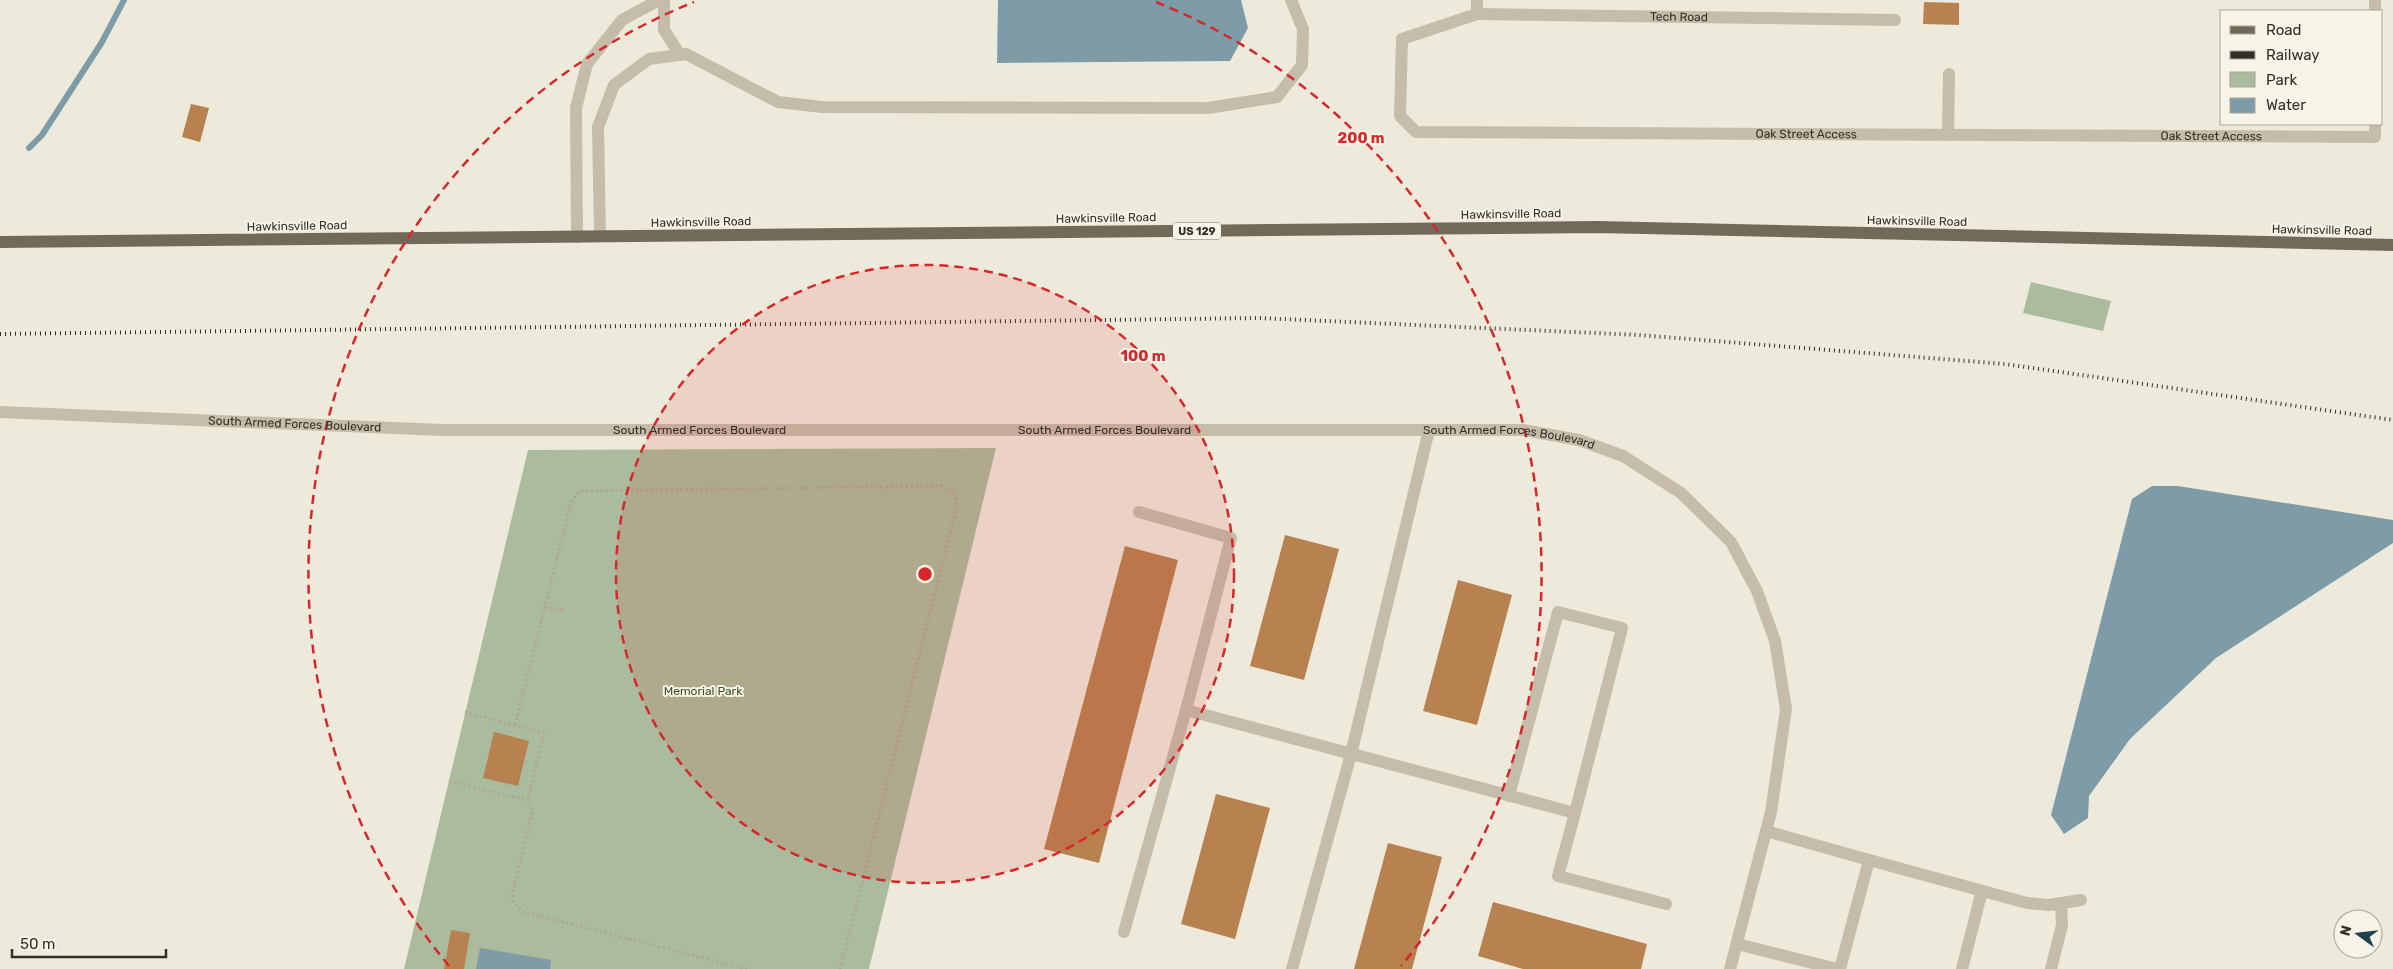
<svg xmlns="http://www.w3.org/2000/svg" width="2393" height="969" viewBox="0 0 2393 969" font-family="Rubik,sans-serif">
  <rect width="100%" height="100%" fill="#eeeadb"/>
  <!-- green -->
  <path fill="#aabc9d" d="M2031,282L2111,301L2103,331L2023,313Z
    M996,448L869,969H404L528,450Z"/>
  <!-- water -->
  <path fill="#7d9ca8" d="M998,0H1241L1248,28L1230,61L997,63Z
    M2152,486H2178L2393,520V543L2216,658L2130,739L2089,796L2088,818L2064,834L2051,815L2132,499Z
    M480,948L551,960L550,969H476Z"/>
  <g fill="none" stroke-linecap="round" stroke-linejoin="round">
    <!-- stream -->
    <path stroke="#7d9ca8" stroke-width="6" d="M29,148L42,135L102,42L124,0"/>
  </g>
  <!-- building -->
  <path fill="#b88250" d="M1924,2L1959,3V25L1923,24Z
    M191,104L209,108L200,142L182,137Z
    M1285,535L1339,549L1304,680L1250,666Z
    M1125,546L1178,560L1099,863L1044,849Z
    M1458,580L1512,595L1477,725L1423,711Z
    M494,732L529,741L518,786L483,778Z
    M1216,794L1270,808L1235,939L1181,924Z
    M1388,843L1442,857L1412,969H1354Z
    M1493,902L1647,944L1641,969H1523L1478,956Z
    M451,930L470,933L464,969H444Z"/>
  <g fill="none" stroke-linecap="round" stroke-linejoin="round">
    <!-- path -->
    <path stroke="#b1a793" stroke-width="3" stroke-dasharray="2.5 2.5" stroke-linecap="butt" d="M545,607L564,610
      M465,712L544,733L528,800
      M515,725L571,502L579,491L942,486L954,492L957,506L840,969
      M449,781L528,800L533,809L513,892V901L523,912L747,969"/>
    <!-- lane -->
    <g stroke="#c5bca9" stroke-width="12">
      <path d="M664,0V30L680,55"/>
      <path id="s1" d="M1477,0V14L1895,20"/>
      <path d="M2375,0V11"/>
      <path id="s2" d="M1477,14L1402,39L1400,116L1416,132L2375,137V124"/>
      <path d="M1948,135L1949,74"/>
      <path d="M600,236L598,127L614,85L649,59L686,54L778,102L822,107L1208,108L1277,97L1302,65L1303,29L1291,0"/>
      <path d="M577,237L576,108L587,64L622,20L659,0"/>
      <path d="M1186,710L1575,813L1558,876L1666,904"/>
      <path d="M1509,796L1558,612L1622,628L1575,813"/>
      <path d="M1766,831L1869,860L1840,969"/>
      <path d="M1869,860L2027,903L2049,905L2081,900"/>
      <path d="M1124,932L1186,710L1231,538L1139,512"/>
      <path d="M1737,944L1837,969"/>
      <path d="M1962,969L1982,891"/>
      <path d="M2051,969L2062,925L2061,904"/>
    </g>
    <!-- street -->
    <g stroke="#c5bca9" stroke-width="12">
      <path id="s3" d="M0,412L443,430H1523L1579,440L1623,456L1681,493L1731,542L1757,591L1775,641L1786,709L1771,812L1730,969"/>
      <path d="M1292,969L1351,754L1429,430"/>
    </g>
    <!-- primary -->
    <path stroke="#73695a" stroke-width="12" d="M0,242L1598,227L2393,245"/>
    <!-- rail -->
    <path stroke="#332e28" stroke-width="4" stroke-dasharray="1 4" stroke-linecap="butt" d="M0,334L1260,318L1639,335L2005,364L2393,420"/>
  </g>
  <!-- distance rings -->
  <circle cx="925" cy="574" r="309" fill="#d62828" fill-opacity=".12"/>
  <g fill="none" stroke="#d62828" stroke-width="2.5" stroke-dasharray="9 6">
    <circle cx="925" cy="574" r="309"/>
    <path d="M449 966A617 617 0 0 1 694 2M1156 2A617 617 0 0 1 1401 966"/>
  </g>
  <g text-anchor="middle" stroke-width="4" stroke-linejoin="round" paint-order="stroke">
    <!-- shield labels -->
    <rect fill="#f7f3e7" stroke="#6e6961" stroke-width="1" x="1173" y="222.5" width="48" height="17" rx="4"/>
    <g font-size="11" font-weight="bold" fill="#332e28">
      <text x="1197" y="235">US 129</text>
    </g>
    <!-- street labels -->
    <g font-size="12" fill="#332e28" stroke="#f7f3e7">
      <text dy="4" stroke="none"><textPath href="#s1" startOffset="216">Tech Road</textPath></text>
      <text dy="4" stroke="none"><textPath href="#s2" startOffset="569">Oak Street Access</textPath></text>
      <text dy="4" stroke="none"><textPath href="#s2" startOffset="974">Oak Street Access</textPath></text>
      <text transform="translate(1511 214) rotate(-1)" y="4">Hawkinsville Road</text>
      <text transform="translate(1106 218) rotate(-1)" y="4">Hawkinsville Road</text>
      <text transform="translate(1917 221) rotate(1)" y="4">Hawkinsville Road</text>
      <text transform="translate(701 222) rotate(-1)" y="4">Hawkinsville Road</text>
      <text transform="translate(297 226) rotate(-1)" y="4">Hawkinsville Road</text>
      <text transform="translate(2322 230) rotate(1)" y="4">Hawkinsville Road</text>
      <text dy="4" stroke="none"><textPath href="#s3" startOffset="295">South Armed Forces Boulevard</textPath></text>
      <text dy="4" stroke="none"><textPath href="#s3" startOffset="700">South Armed Forces Boulevard</textPath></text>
      <text dy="4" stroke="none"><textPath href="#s3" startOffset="1105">South Armed Forces Boulevard</textPath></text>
      <text dy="4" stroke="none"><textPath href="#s3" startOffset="1510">South Armed Forces Boulevard</textPath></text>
    </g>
    <!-- park labels -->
    <g font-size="12" fill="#3b4e2e" stroke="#f7f3e7">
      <text x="703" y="695">Memorial Park</text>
    </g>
  </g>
  <circle cx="925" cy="574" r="8" fill="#d62828" stroke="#f7f3e7" stroke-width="2.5"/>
  <g font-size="15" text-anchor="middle" font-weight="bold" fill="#d62828" stroke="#f7f3e7" stroke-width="4" stroke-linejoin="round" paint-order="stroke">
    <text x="1361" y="143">200 m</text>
    <text x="1143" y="361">100 m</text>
  </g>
  <!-- legend -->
  <rect x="2220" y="10" width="162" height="115" fill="#f7f3e7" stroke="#a9a49b"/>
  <rect x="2230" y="26" width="25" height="8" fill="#73695a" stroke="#a9a49b"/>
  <text x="2266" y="35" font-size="15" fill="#332e28">Road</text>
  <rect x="2230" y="51" width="25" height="8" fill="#332e28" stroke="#a9a49b"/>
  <text x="2266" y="60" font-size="15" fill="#332e28">Railway</text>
  <rect x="2230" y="72" width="25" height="15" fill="#aabc9d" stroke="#a9a49b"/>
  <text x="2266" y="85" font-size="15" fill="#332e28">Park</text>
  <rect x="2230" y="98" width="25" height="15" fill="#7d9ca8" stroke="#a9a49b"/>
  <text x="2266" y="110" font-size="15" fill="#332e28">Water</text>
  <!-- north arrow -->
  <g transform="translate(2358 934) rotate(285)"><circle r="24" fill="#f7f3e7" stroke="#a9a49b"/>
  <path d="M0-4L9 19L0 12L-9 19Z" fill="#224250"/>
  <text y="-8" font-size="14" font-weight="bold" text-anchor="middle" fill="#332e28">N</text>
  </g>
  <!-- scale -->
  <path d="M12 949v8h154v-8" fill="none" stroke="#332e28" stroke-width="2.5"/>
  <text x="20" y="949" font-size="15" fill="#332e28" stroke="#f7f3e7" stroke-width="4" paint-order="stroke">50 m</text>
</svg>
